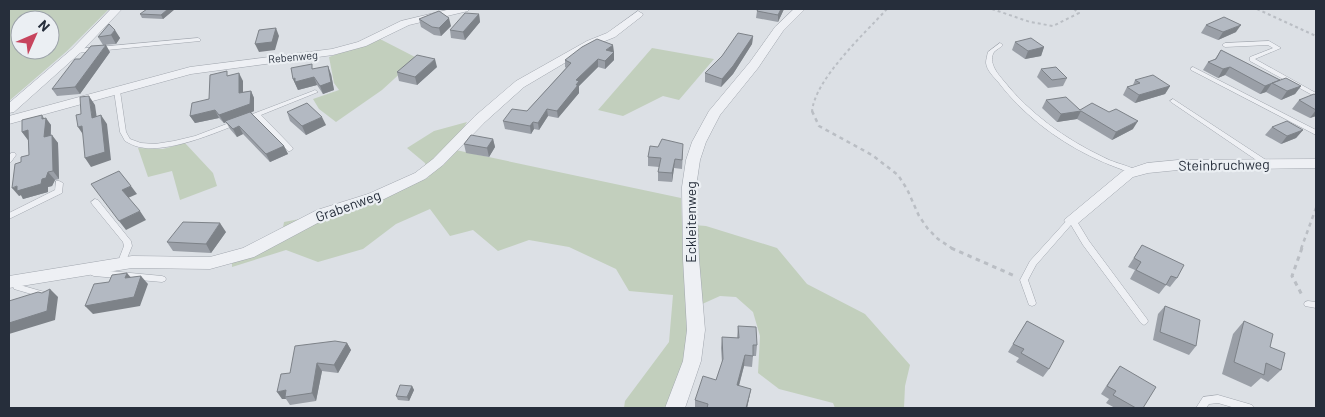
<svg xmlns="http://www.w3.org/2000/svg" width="1325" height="417" viewBox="0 0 1325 417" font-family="Barlow,sans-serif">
  <rect width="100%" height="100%" fill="#dce0e5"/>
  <!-- green -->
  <path fill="#c2cfbd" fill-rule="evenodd" d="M9,9H109L67,51L9,101ZM20,20H50V50H20Z
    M380,39L417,58L382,90L336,122L319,109L313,99L339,90L334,83L329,57Z
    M652,48L714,59L679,100L663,96L623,116L598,110Z
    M467,122L451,149L681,198L682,224L706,226L777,248L807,284L865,314L910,365L905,386L904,408H835L833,403L779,389L758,373L760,336L753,312L736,297L720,296L700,305V359L682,408H624L625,401L669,342L673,295L629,291L616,269L569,247L529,240L498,251L473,230L450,236L430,209L396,224L363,249L318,262L286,250L232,267V263L281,239L284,222L367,206L429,177L425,163L407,148L434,131Z
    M185,143L213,173L217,186L180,200L172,171L148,177L138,148L163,149Z"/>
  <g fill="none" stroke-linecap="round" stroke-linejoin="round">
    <!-- service casing -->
    <g stroke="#a2a7af" stroke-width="1">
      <path id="service" d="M198,38L200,39V41L76,53L73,51L76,49Z
        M1269,41L1281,48L1255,59L1316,93V97L1250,61V57L1273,48L1268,45L1225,47L1222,45L1225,43Z
        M1000,43L1003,45C1001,47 996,50 994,52C988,62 997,73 1003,80C1029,113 1065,139 1103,157C1112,162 1122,164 1132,168L1137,172L1136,174C1129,174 1124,170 1118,168C1072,151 1029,122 999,83C994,77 987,71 986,63C986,60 987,56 988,52Z
        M1193,67L1316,130V135L1191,70V68Z
        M117,89L120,91L126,132L130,139L141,143L155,144L174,141L195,136L313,91L315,90L318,92L261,115L292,147L293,149L290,151H288L255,117C224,129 172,154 139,147C134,146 129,143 125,141L120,132L114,91Z
        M1173,99L1269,162L1271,164L1269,166H1265L1171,102L1170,101Z
        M11,153H15L16,155L11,162H9V156Z
        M56,181H59L63,183L62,193L9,219V213L55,190Z
        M95,199L98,200L131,241L132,246L124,266H118L117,264L124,246L123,242L92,204L91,202Z
        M1072,217L1075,218L1089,241L1147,319L1148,321L1147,323L1144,325L1141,323L1083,245L1071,225L1036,265L1028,280L1036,303L1035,305L1032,306L1029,305L1020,280L1030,261L1069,218Z
        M95,266L98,267L99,270L162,276L165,277L166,279L165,281L162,282L94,276L91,275L90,273L92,267Z
        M15,278L18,279L20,285L48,293L49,295L48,297L45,298L14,289L11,281L12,279Z
        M1308,301L1316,302V308L1305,306L1304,304L1305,302Z
        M1218,395L1249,404L1252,405L1254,408H1235L1218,403L1209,404L1206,408H1196L1203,397Z"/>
    </g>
    <!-- minor casing -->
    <g stroke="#a2a7af" stroke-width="1">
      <path id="minor" d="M111,9H122L80,53L14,112L9,113V103L72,49Z
        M451,9H469L468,11L409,25L366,46L333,55L191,74L9,124V116L190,67L332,49L358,42L401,21Z
        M794,9H805L783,31L758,68L720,115L706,142L700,160L696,187L699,259L705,330L701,361L685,408H665L683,361L687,330L683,259L682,187L686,160L692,142L709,111L750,62L775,27Z
        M638,11L643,14L642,16L615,37L595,45L524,87L485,122L443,165L425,179L378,202L327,218L254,257L210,269L132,268L9,288V276L132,256L210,257L243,248L317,210L368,194L415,173L433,159L475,116L516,81L587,41L607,33Z
        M1178,160L1316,159V168L1178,170L1148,173L1133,177L1077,224L1072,225L1067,224L1064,220L1123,171L1147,163Z"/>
    </g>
    <!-- path-far2 -->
    <path stroke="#babec4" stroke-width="2" stroke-dasharray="3 3" stroke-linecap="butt" d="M992,9L1030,22L1053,26L1079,13L1074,9
      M1257,9L1316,36
      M812,112C814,80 865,33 887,9"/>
    <!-- path-far1 -->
    <path stroke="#babec4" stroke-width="2.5" stroke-dasharray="4 4" stroke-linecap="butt" d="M812,111L819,126L872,155L898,175L907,189L919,216L928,229L938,239L953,249
      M1301,249L1316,208"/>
    <!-- path -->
    <path stroke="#babec4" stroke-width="3" stroke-dasharray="4.5 4.5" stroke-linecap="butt" d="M951,248L1015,276
      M1302,248L1292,276L1303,297"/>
    <!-- service -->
    <use href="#service" fill="#eef0f4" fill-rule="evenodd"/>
    <!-- minor -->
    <use href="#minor" fill="#eef0f4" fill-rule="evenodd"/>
  </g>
  <!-- wall -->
  <path fill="#9a9fa7" d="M175,9L163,19L142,18L140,14Z
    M758,9H784L778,22L756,18L757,11Z
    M479,14L480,22L465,40L451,38L450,30Z
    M419,19L451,26L441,36L434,35L421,27Z
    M109,24L120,38L116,44L103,45L98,37Z
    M1206,25L1236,32L1218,40L1201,33Z
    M753,36L752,44L733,74L721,87L705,82V73Z
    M1015,42L1044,47L1041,56L1025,59L1012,50Z
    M1221,50L1280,80L1301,86L1295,94L1281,100L1266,92L1260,94L1225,75L1218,78L1203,70L1208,62L1215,59Z
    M110,52L80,94L57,96L52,89L80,59Z
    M613,52L614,60L605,69L598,67L579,86V93L558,118L548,116L539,130L534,129L531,134L505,129L503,121L527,111L566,68L565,67V60Z
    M437,67L417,85L399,81L397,72Z
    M314,69L331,74L334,90L323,94L317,85L298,90L293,79Z
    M1041,69L1067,78L1063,86L1048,88L1037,77Z
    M229,75L243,81V92L251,91L254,98V111L251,113L284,146L288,154L270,162L243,134L237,137L230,129L226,122L224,123L219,118L195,123L190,116L209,99Z
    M1135,80L1170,86L1165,94L1135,103L1123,95L1127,87L1133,85Z
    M1316,95V116L1310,118L1292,109L1299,100Z
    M1046,100L1080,110L1109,112L1133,129L1112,140L1077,119L1057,122L1042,108Z
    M287,112L326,125L306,135L290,121Z
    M44,118L51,125V135L58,143L59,179L55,180L52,186L48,187V192L23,199L21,195L19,196L21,162L29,155L28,140L22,132Z
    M1272,127L1303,130L1296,138L1281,144L1265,135Z
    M493,139L495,147L489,157L466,153L464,144Z
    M683,152L682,169L674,168L672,182L658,181V172L659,167L648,166V157Z
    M226,232L211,253L173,251L167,242Z
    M1142,245L1177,278L1170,287L1166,285L1159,294L1130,279L1135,270L1128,267Z
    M1165,306L1196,346L1189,355L1153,340L1158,314Z
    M1027,321L1049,369L1043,377L1016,362L1019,358L1008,352Z
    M1244,321L1270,347L1281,370L1268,382L1261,378L1251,387L1222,374L1233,334Z
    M738,326L757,345L756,356H753L752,367L744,366L739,386L751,389L747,408H695V400L716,380L722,363L721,348L722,337L737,338Z
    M347,343L351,350L338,373L322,371L316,401L290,405L286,399H282L290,373Z
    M1120,366L1143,408H1115L1106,403L1109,399L1101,394L1114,374Z
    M412,386L414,390L409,401L398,400L396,396Z"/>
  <!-- shaded-wall -->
  <path fill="#7d8288" d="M168,9H175L163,19L161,15Z
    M781,9H784L778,22V15Z
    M479,14L480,22L465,40L463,32Z
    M449,18L451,26L441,36L439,28Z
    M1241,25L1236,32L1218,40L1223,32Z
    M276,28L279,36L275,50L259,52L255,44Z
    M115,30L120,38L116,44L111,35Z
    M753,36L752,44L733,74L721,87L722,79Z
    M106,45L110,52L80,94L75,87Z
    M613,45L614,52L607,58L606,50Z
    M1044,47L1041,56L1025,59L1028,51Z
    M614,52V60L605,69V61Z
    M435,59L437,67L417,85L415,77Z
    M598,59V67L579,86V93L558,118L557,111L576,80Z
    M328,66L331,74L334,90L323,94L320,86Z
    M1230,67L1225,75L1218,78L1223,69Z
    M239,73L243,81V101L239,93Z
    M314,77L317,85L298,90L293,79Z
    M1272,83L1266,92L1260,94L1265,86Z
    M1170,86L1165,94L1135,103L1139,95Z
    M1301,86L1295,94L1281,100L1287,91Z
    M251,91L254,98V111L224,123L219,115Z
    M89,96L95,105L98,126L92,118Z
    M547,109L548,116L539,130L538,123Z
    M215,110L219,118L195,123L190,116Z
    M1316,110V116L1310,118Z
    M1081,111L1077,119L1057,122L1061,114Z
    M42,115L45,120L46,118L51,125L50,145L44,137Z
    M101,115L107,124L111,160L91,167L85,158Z
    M322,117L326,125L306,135L302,126Z
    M1138,121L1133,129L1112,140L1116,132Z
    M533,122L534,129L531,134L530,126Z
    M82,126L84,136L78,127Z
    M239,126L243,134L237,137L233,129Z
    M28,130L34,138L28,140L22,132Z
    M1303,130L1296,138L1281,144L1287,136Z
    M52,135L58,143L59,179L53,171Z
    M493,139L495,147L489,157L487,148Z
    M284,146L288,154L270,162L266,154Z
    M675,159L674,168L672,182V173Z
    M48,172L55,180L52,186L48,187V192L23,199L21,195L19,196L12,188L42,179Z
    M131,186L137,194L128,198L122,190Z
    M140,211L146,220L126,230L119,221Z
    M220,223L226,232L211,253L206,244Z
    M127,273L134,281L125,278Z
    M141,276L148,284L140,306L93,314L85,306Z
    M50,289L58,297L55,320L9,334V323Z
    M347,343L351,350L338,373L334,365Z
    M745,355L744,366L736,396L737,385Z
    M317,363L322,371L316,401L312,393Z
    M412,386L414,390L409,401L407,397Z
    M751,389L747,408H746Z
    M286,390L285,397L286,399H282L277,392Z"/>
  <!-- building -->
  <path fill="#b3b9c2" stroke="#7d8288" d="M147,9H168L161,15L140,14Z
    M758,9H781L778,15L757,11Z
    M439,11L449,18L439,28L432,27L419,19Z
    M465,13L479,14L463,32L450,30Z
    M1224,17L1241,25L1223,32L1206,25Z
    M109,24L115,30L111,35L98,37Z
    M276,28L272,42L255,44L259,30Z
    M738,33L753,36L733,66L722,79L705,73L722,56Z
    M1031,38L1044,47L1028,51L1015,42Z
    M597,39L613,45L606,50L614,52L605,61L598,59L576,80L579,81L576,85H578L557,111L547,109L538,123L533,122L530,126L503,121L512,109L527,111L571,63L565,60L582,47Z
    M106,45L75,87L52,89L75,59H80L91,46Z
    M1221,50L1280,80L1265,86L1230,67L1223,69L1208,62L1216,59Z
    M417,55L435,59L415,77L397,72Z
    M312,64V69L328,66L331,82L320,86L314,77L295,82V78L293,79L291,68Z
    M1056,67L1067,78L1052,80L1041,69Z
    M227,71V76L239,73V93L251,91L250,104L219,115L215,110L190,116L192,103L209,99L210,75Z
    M1153,75L1170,86L1139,95L1127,87L1140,83L1135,80Z
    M1286,78L1301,86L1287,91L1272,83Z
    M1314,94L1316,95V110L1299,100Z
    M89,96L92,118L101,115L105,152L85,158L82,126L78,127L76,115L81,114L80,97Z
    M1066,97L1080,110L1092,103L1109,112L1116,109L1138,121L1116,132L1081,111L1061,114L1046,100Z
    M307,103L322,117L302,126L287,112Z
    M250,112L284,146L266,154L239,126L233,129L225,121Z
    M42,115V119L46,118L44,137L52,135L53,171L48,172L46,178L42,179L41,184L17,191V186L12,188L15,164L21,162V157L29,155L28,130L22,132V120Z
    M1287,121L1303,130L1287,136L1272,127Z
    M471,135L493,139L487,148L464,144Z
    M662,139L683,144L682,160L675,159L672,173L658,172L661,158L648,157L650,146L658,147Z
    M119,171L131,186L122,190L140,211L119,221L91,184Z
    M183,222L220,223L206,244L167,242Z
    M1142,245L1184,265L1177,278L1171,276L1166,285L1136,270L1141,262L1134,258Z
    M127,273L125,278L141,276L134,297L85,306L94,284L109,282L112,275Z
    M50,289L47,311L9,323V301L38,292L42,293Z
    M1165,306L1200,320L1196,346L1160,332Z
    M1027,321L1064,341L1049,369L1021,353L1024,349L1013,344Z
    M1244,321L1273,334L1270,347L1285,353L1281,370L1266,363L1264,375L1234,362Z
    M738,326L756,327L757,345H753V356L745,355L737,385L751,389L746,408H707L708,404L695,400L703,376L716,380L723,359L722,337L739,338Z
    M335,341L347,343L334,365L317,363L312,393L285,397L286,390L277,392L281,374L290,373L295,346Z
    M1120,366L1156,387L1143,408H1136L1113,395L1116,391L1107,386Z
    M400,385L412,386L407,397L396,396Z"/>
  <g text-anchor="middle" stroke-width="4.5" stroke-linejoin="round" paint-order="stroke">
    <!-- far-street labels -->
    <g font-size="11" fill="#262e3b" stroke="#ebeff3">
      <text transform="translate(293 57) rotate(-5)" y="4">Rebenweg</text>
    </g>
    <!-- street labels -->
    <g font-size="14" fill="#262e3b" stroke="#ebeff3">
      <text transform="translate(1224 165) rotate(-1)" y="5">Steinbruchweg</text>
      <text transform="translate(348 206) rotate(-20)" y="5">Grabenweg</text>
      <text transform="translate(691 222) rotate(-90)" y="5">Eckleitenweg</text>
    </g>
  </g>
  <!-- border -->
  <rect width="1325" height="417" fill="none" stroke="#262e3b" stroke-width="20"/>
  <!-- north arrow -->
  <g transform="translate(35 35) rotate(45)"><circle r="24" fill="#ebeff3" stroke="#9ca2a9"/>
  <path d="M0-4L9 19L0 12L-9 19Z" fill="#c7445d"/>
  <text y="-8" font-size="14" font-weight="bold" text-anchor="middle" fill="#262e3b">N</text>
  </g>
</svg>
